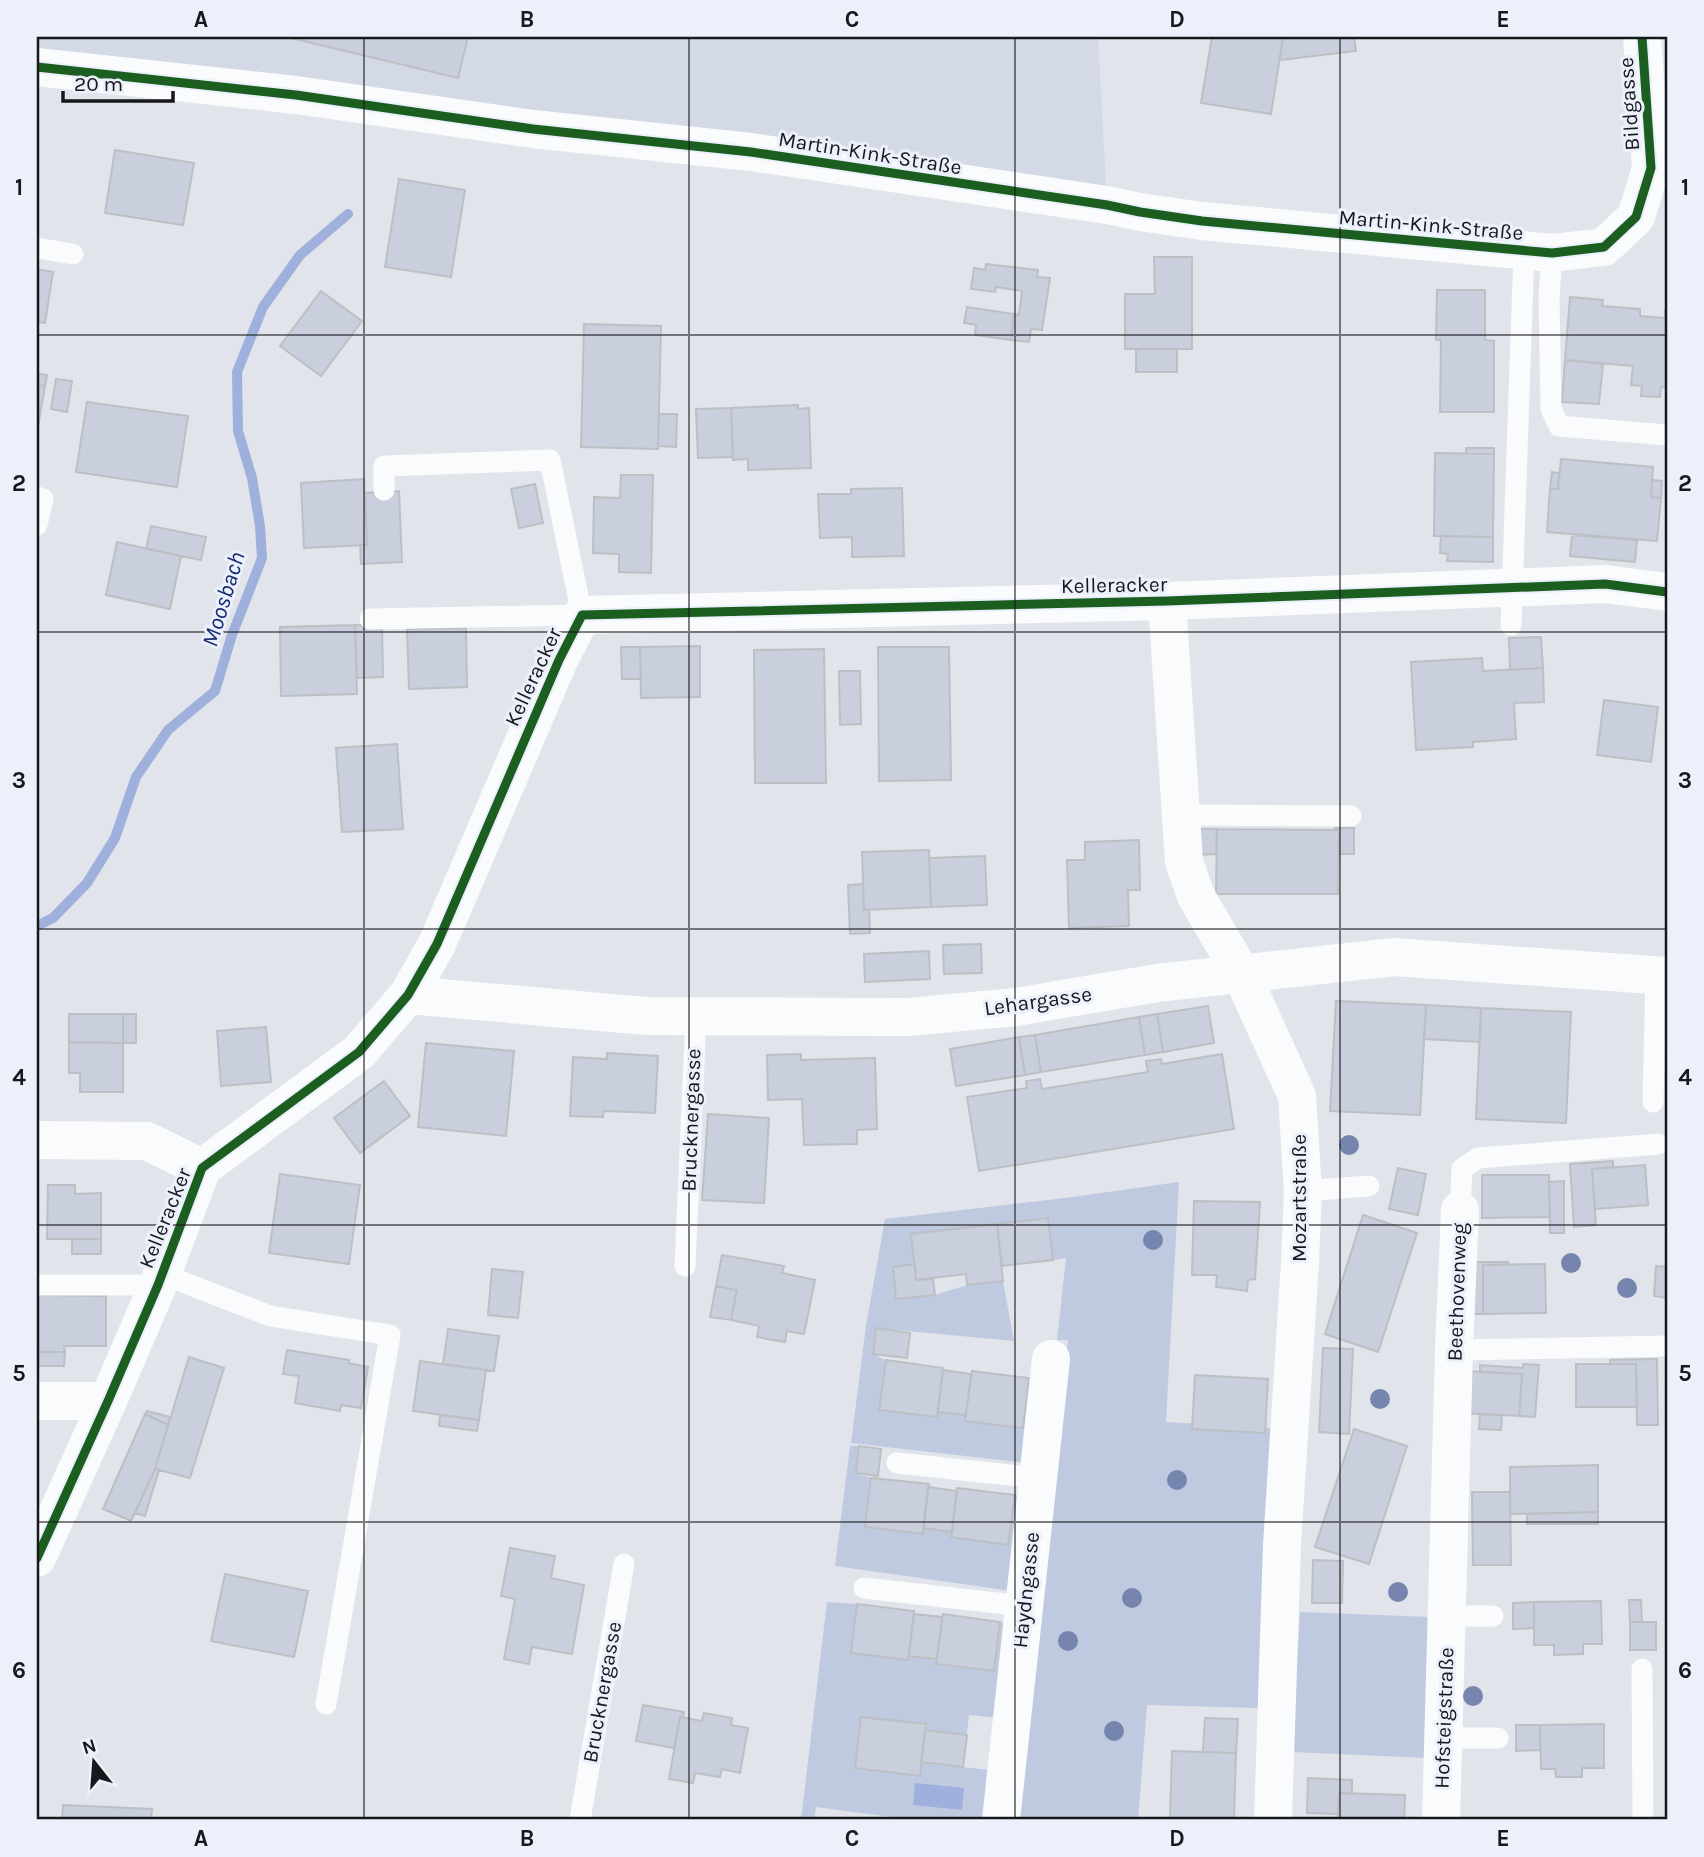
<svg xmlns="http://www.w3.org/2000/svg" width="1704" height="1857" viewBox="0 0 1704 1857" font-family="Karla,sans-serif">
  <rect width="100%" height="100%" fill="#e1e4ea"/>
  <!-- built -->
  <path fill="#d4d9e6" d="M37,37H1098L1107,205L37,67Z"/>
  <!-- green -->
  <path fill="#bfcae1" d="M1179,1182L1166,1422L1272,1428L1260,1708L1147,1705L1138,1820H1011L1068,1340H1057L1066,1258L1053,1260L1048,1219L912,1234L915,1264L893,1268L896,1299L935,1295L967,1285L1003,1281L1014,1341L875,1328H876L873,1354L885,1360L879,1409L938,1412L966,1415V1421L1022,1428L1029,1378H1036L1027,1463L851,1443L866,1326L885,1219L1073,1197Z
    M850,1446H859L856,1473L871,1478L865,1526L923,1528L952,1532L951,1537L1008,1545L1015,1495L1021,1502L1012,1591L835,1566Z
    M827,1602L857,1604L851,1653L908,1660L909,1656L937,1659V1665L993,1671L1000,1622L1008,1623L1000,1718L969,1715L963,1767L988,1770L983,1820H914L816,1807L814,1820H801Z
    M1300,1612L1431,1617L1428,1758L1292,1752Z"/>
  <!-- water -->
  <path fill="#9eb0db" d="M915,1783L964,1788L962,1810L913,1805Z"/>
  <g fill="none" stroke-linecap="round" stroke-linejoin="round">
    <!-- stream -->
    <path stroke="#9eb0db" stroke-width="10" d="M37,926L53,918L87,883L115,838L136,777L168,730L215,691L232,635L262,558L260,526L252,478L238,431L237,372L263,307L300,255L348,214"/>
  </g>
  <!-- building -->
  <path fill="#c9cfdd" stroke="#bcbfc3" stroke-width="2" d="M287,37H468L458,78Z
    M1212,37H1283L1271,114L1201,103Z
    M1283,37H1354L1356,51L1280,60Z
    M115,150L194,163L183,225L105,213Z
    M399,179L465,190L451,277L385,267Z
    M1154,257H1192V349H1125V294H1155Z
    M986,264L1038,270L1037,277L1050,278L1042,330L1031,329L1029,342L1011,340L1014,314L1019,315L1022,291L996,287L995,292L971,289L974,268L985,270Z
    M37,269L53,272L45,323L37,322Z
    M1437,290H1485V340L1494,341V412H1440L1441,340H1436Z
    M321,291L362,321L321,376L280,346Z
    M1570,297L1603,300L1602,306L1640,309V316L1665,318V311H1667V388L1661,387L1660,397L1641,396L1642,386L1631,385L1633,366L1565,360Z
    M967,307L1014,314L1011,340L975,335L976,325L964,323Z
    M584,324L661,326L658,449L581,447Z
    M1136,349H1177V372H1136Z
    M1565,360L1603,364L1599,404L1562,402Z
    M37,373L47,375L45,386L37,385Z
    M56,379L72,381L67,412L51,409Z
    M37,385L45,386L37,432Z
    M87,402L188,416L177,487L76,472Z
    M798,405V409L809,408L811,468L748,470V459L733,460L731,408Z
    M731,408L733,457L698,458L696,409Z
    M659,414H677L676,447L658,446Z
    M1466,448H1494V454H1466Z
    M1435,453L1494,454L1493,537L1434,536Z
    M1561,459L1653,467L1651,497L1661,498L1657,541L1547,532L1550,489H1558Z
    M1552,472L1559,473L1558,489H1550Z
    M621,475H653L651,573L619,572V554L593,553L594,497L620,498Z
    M364,479L367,545L304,548L301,483Z
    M1652,480L1662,481L1661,498L1651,497Z
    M535,484L543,523L519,528L511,489Z
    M902,488L904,556L852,557V537L820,538L818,494H851V489Z
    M399,491L402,562L361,564L360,545H367L365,493Z
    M151,526L206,537L201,560L146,549Z
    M1572,535L1637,540L1635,562L1570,556Z
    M1441,536L1493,537V562L1447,561L1448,554L1440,553Z
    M117,542L181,556L170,609L106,595Z
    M382,624L383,677L357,678L355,625Z
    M355,625L357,694L281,696L280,627Z
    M466,628L467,687L409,689L407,629Z
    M1541,637L1543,668L1510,670L1509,638Z
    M700,646V697L641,698L640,647Z
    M621,647H640L641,679H622Z
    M878,647H949L951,780L879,781Z
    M824,649L826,783H755L754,650Z
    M1482,658L1483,671L1543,668L1544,702L1514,703L1516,739L1473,742V747L1416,750L1411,662Z
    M839,671H860L861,724L840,725Z
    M1604,700L1658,707L1651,762L1597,755Z
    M397,744L403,829L342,832L336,748Z
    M1335,828H1354V854H1339V830H1335Z
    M1198,829H1217L1216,854L1198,855Z
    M1217,829L1339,830L1338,894H1216Z
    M1139,840L1140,890H1128L1129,926L1069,928L1067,860H1085V842Z
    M929,850L931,907L864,910L862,852Z
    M985,856L987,905L931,907L929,858Z
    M863,884L864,910H869L870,933L850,934L848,885Z
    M981,944L982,973L944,974L943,945Z
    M929,951L930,979L865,982L864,954Z
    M1336,1001L1426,1005L1420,1115L1330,1111Z
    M1426,1005L1481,1008L1480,1042L1424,1039Z
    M1208,1006L1214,1043L1163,1052L1157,1014Z
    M1481,1008L1571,1012L1566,1123L1476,1119Z
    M69,1014H123V1043L69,1042Z
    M123,1014H136V1043H123Z
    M1157,1014L1163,1052L1145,1055L1139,1017Z
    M1139,1017L1145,1055L1041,1072L1035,1035Z
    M266,1027L271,1082L221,1086L217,1031Z
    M1035,1035L1041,1072L1025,1075L1019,1037Z
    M1019,1037L1025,1075L956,1086L950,1049Z
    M69,1042L123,1043V1092H80V1073H69Z
    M426,1043L514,1051L506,1136L418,1127Z
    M607,1053L658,1056L655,1113L604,1111L603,1117L570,1116L573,1057L607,1059Z
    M801,1054V1060L875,1058L877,1129L857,1130V1144L804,1145L802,1099L768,1100L767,1055Z
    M1222,1054L1234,1129L979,1171L967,1097L1027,1088L1026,1081L1040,1079L1042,1089L1148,1072L1146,1061L1161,1059L1162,1064Z
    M384,1081L410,1116L360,1153L334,1118Z
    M708,1114L769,1118L764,1203L702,1200Z
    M1613,1161V1167L1592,1169L1596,1225L1574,1227L1570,1164Z
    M1645,1165L1648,1205L1595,1209L1592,1169Z
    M1398,1168L1426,1174L1418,1215L1389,1209Z
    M280,1174L360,1185L349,1264L269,1253Z
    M1482,1175H1549L1550,1217L1482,1218Z
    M1564,1181V1233H1550L1549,1182Z
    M48,1185H75V1194L101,1193V1239H47Z
    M1194,1201L1260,1202L1255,1279L1248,1280L1247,1291L1216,1287L1217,1275H1192Z
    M1363,1215L1417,1233L1378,1352L1325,1334Z
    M1048,1218L1053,1260L1002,1266L997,1224Z
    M997,1224L1003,1281L967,1285L966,1274L916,1280L911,1234Z
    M72,1239H101V1254H72Z
    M722,1255L784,1266L782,1273L815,1280L804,1334L787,1331L785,1342L757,1337L759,1326L731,1320L737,1290L716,1286Z
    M1469,1262H1508V1265H1483V1314H1470Z
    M915,1264L916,1280L933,1279L935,1295L896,1299L893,1267Z
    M1545,1264L1546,1313L1483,1314V1265Z
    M1656,1266L1667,1267V1298L1654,1296Z
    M492,1269L523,1272L518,1318L488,1315Z
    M716,1286L737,1290L731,1320L710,1317Z
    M37,1295L106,1296V1346H64L65,1352H37Z
    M876,1328L910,1333L907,1358L873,1354Z
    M448,1329L499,1336L494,1371L443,1364Z
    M1323,1348L1353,1349L1349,1434L1319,1432Z
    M287,1350L349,1360L348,1363L368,1367L361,1408L341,1405L340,1411L295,1403L299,1376L283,1374Z
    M37,1352H65L64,1366H37Z
    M189,1357L224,1368L190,1478L155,1469Z
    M1657,1359L1658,1425H1637L1636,1364H1610V1360Z
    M886,1360L943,1368L937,1417L879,1410Z
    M420,1361L486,1370L479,1420L413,1411Z
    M1523,1364L1539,1365L1535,1417L1519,1416L1522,1374L1480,1372V1365L1523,1368Z
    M1576,1364H1636L1637,1407H1576Z
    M943,1370L971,1374L966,1415L938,1412Z
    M972,1371L1029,1378L1023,1428L965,1421Z
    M1465,1371L1522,1374L1519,1416L1462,1413Z
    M1195,1375L1268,1379L1265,1433L1192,1429Z
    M147,1411L170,1417L168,1425L145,1414Z
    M145,1414L168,1425L155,1469L131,1521L103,1509Z
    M1480,1414L1502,1415L1501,1430L1479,1429Z
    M440,1415L479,1420L477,1431L439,1426Z
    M1354,1429L1407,1446L1369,1564L1315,1547Z
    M859,1446L881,1449L878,1476L856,1473Z
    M1598,1465V1512L1510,1514V1467Z
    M155,1469L159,1470L145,1516L135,1513Z
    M871,1478L929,1484L923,1534L865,1527Z
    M928,1487L957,1491L952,1532L923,1528Z
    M957,1488L1015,1495L1008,1545L951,1537Z
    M1472,1492H1510L1511,1565H1473Z
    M1598,1512V1524H1527V1514Z
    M510,1548L555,1556L551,1578L584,1585L572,1654L532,1647L529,1664L504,1659L515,1599L501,1596Z
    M1313,1560L1343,1561L1342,1603H1312Z
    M225,1574L308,1591L294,1657L211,1641Z
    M1629,1600H1641L1642,1622H1630Z
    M1601,1601L1602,1644H1583V1654L1554,1655V1645H1534V1602Z
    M1534,1602V1628L1513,1629V1603Z
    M857,1604L914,1611L908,1660L851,1653Z
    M914,1614L942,1617L937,1659L909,1656Z
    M943,1614L1000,1622L994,1671L936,1664Z
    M1630,1622H1656V1650H1630Z
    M643,1705L684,1712L683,1717H680L674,1748L636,1741Z
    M704,1713L732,1718L731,1725L748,1728L740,1773L722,1769L720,1777L695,1773L693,1783L669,1779L680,1717L702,1721Z
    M861,1717L926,1724L920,1776L855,1768Z
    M1205,1718L1238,1719L1236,1753L1203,1752Z
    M1604,1724V1768H1582V1777H1556L1555,1769H1541L1540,1725Z
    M1516,1725H1540V1750L1516,1751Z
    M925,1730L967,1735L963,1767L921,1762Z
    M1172,1751L1236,1753L1234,1820H1170Z
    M1308,1778L1352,1780V1794L1339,1793L1338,1814L1307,1813Z
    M1339,1793L1405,1795L1404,1820H1338Z
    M63,1805L152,1809L151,1820H62Z"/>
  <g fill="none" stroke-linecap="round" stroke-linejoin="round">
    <!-- service -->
    <path stroke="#fafbfc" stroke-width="21" d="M37,248L73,254
      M1552,253L1549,298L1551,409L1559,426L1667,435
      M37,497L43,499L37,525
      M370,619L582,615L550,460L384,466V490
      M1511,625L1524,251
      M1181,815L1351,816
      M1653,1102L1656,975
      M1303,1191L1369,1186
      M1460,1210L1462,1169L1478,1158L1659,1144
      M685,1266L696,1016
      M162,1274L270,1316L390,1335L326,1704
      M37,1285H158
      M1454,1350L1667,1346
      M897,1463L1038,1478
      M864,1588L1024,1606
      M1446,1616H1493
      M1642,1669L1643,1820
      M1443,1738H1498
      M580,1820L624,1564"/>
    <!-- minor -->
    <path stroke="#fafbfc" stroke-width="38" d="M37,67L296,95L533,129L751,152L1107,205L1140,212L1202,221L1552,253L1604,247L1636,217L1651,168L1642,37
      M1167,601L1184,862L1196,896L1242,975L1297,1096L1303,1191L1300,1262L1282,1545L1273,1820
      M408,995L646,1016L908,1017L1016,1007L1157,983L1394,957L1667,976
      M37,1140L147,1141L202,1168
      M37,1401H108
      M37,1558L108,1401L158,1285L202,1168L359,1052L408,995L437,944L559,660L582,615L1167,601L1605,584L1667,592
      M1001,1820L1051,1359
      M1441,1820L1454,1350L1460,1210"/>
    <!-- cycleway casing -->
    <g stroke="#ebf0fb" stroke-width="13">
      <path id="cycleway" d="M37,67L296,95L533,129L751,152L1107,205L1140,212L1202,221L1552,253L1604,247L1636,217L1651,168L1642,37
        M37,1558L108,1401L158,1285L202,1168L359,1052L408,995L437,944L559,660L582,615L1167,601L1605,584L1667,592"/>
    </g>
    <!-- cycleway -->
    <use href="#cycleway" stroke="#1b5e20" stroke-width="9"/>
  </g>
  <!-- trees -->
  <g fill="#7685ad">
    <circle cx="1349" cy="1145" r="10"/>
    <circle cx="1153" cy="1240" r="10"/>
    <circle cx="1571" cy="1263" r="10"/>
    <circle cx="1627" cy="1288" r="10"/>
    <circle cx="1380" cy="1399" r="10"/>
    <circle cx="1177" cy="1480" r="10"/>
    <circle cx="1398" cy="1592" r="10"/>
    <circle cx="1132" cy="1598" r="10"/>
    <circle cx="1068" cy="1641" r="10"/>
    <circle cx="1473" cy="1696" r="10"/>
    <circle cx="1114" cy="1731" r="10"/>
  </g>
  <!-- grid -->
  <path fill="none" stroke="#17181c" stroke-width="2" stroke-opacity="0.55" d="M364,37V1820M689,37V1820M1015,37V1820M1340,37V1820M37,335H1667M37,632H1667M37,929H1667M37,1225H1667M37,1522H1667"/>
  <g text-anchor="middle" stroke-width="6" stroke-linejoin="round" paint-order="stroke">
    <!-- street labels -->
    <g font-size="21" fill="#17181c" stroke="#ebf0fb">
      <text transform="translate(1629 104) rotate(-94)" y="7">Bildgasse</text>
      <text transform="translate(870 153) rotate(9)" y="7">Martin-Kink-Straße</text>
      <text transform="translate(1431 225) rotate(5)" y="7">Martin-Kink-Straße</text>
      <text transform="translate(1114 585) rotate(-1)" y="7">Kelleracker</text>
      <text transform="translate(533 677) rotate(-65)" y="7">Kelleracker</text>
      <text transform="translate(1038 1001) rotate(-8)" y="7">Lehargasse</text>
      <text transform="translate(691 1120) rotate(-88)" y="7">Brucknergasse</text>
      <text transform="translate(1299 1198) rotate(-90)" y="7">Mozartstraße</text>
      <text transform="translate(165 1218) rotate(-68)" y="7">Kelleracker</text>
      <text transform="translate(1457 1292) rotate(-88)" y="7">Beethovenweg</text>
      <text transform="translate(1026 1590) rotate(-84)" y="7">Haydngasse</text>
      <text transform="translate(602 1692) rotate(-80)" y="7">Brucknergasse</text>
      <text transform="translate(1444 1718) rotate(-88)" y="7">Hofsteigstraße</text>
    </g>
    <!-- water labels -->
    <g font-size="23" font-style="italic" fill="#162c70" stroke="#ebf0fb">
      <text transform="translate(223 599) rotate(-73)" y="8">Moosbach</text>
    </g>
  </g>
  <!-- border -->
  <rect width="1704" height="1857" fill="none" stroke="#ebf0fb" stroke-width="77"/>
  <!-- north arrow -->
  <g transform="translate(94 1762) rotate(343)" stroke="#ebf0fb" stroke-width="5" paint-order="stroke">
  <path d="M0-5L12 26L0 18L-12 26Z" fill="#17181c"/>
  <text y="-10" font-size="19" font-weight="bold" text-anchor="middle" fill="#17181c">N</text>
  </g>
  <!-- scale -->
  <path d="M63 91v10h110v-10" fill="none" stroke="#17181c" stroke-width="3.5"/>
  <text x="74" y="91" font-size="21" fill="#17181c" stroke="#ebf0fb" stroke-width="5" paint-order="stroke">20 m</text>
  <rect x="38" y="38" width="1628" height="1780" fill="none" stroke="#17181c" stroke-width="2.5"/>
  <g font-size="23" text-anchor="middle" font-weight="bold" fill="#17181c">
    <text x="201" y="27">A</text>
    <text x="527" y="27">B</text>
    <text x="852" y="27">C</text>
    <text x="1177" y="27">D</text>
    <text x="1503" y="27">E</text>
    <text x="19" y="195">1</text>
    <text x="1685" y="195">1</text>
    <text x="19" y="491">2</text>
    <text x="1685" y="491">2</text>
    <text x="19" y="788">3</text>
    <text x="1685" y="788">3</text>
    <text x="19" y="1085">4</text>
    <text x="1685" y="1085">4</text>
    <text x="19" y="1381">5</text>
    <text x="1685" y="1381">5</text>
    <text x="19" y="1678">6</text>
    <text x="1685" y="1678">6</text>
    <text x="201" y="1846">A</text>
    <text x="527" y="1846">B</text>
    <text x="852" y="1846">C</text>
    <text x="1177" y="1846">D</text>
    <text x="1503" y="1846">E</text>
  </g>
</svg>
